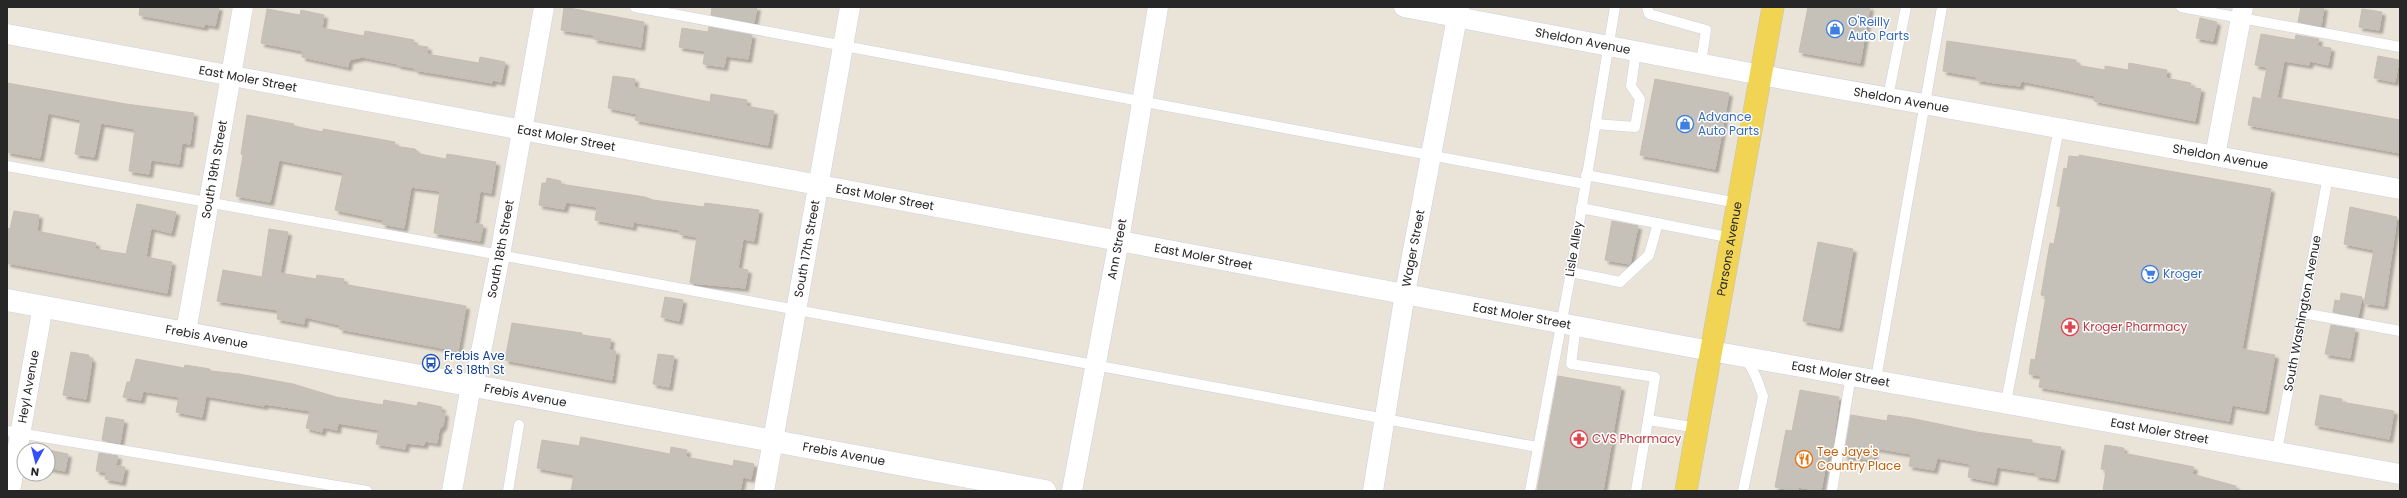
<svg xmlns="http://www.w3.org/2000/svg" width="2407" height="498" viewBox="0 0 2407 498" font-family="Poppins,sans-serif">
  <defs>
    <filter id="shadow"><feDropShadow dx="3.5" dy="3.5" stdDeviation="1" flood-color="#0004"/></filter>
  </defs>
  <rect width="100%" height="100%" fill="#eae3d8"/>
  <!-- building -->
  <path fill="#c5c0b8" stroke="#c5bfb2" filter="url(#shadow)" d="M140,7H219L215,26L205,24L204,27L139,15Z
    M564,7L644,22L641,47L594,39V35L561,30Z
    M712,7H757L754,23L711,15Z
    M1808,7H1870L1860,63L1799,52Z
    M2301,7H2324L2321,26L2298,22Z
    M267,9L300,15L301,10L324,15L322,28L364,36L365,31L414,40L413,45L428,47L427,54L479,63L480,57L505,62L501,82L493,80L492,83L415,70V68L397,65L398,64L362,57L349,60L348,67L302,57L303,51L261,43Z
    M2362,9L2382,12L2379,30L2359,27Z
    M2200,18L2217,22L2213,41L2196,38Z
    M709,27L752,35L748,59L726,56L724,67L703,64L705,51L679,47L682,28L708,32Z
    M2261,34L2295,40L2296,35L2319,39L2317,46L2331,48L2328,65L2310,61L2309,65L2284,61L2277,98L2400,120V153L2248,125L2253,97L2261,99L2267,67L2255,65Z
    M1947,41L2076,60V65L2105,70V66L2128,70L2129,63L2167,70L2166,78L2191,83L2190,87L2201,89L2195,121L2094,101L2095,96L2057,88L2021,81L2020,86L1995,83L1976,80L1977,77L1943,71Z
    M2378,56L2399,60L2395,82L2374,78Z
    M613,76L635,79L634,87L710,102L711,94L747,100L746,106L774,111L768,145L635,120L637,114L608,108Z
    M1655,79L1729,93L1715,169L1640,155Z
    M7,83L126,104L194,113L190,144L182,143L179,164L151,160L149,174L129,171L135,129L101,123L94,157L75,154L81,120L48,113L40,158L7,152Z
    M247,115L294,124V126L323,132V129L395,142L394,146L415,149L420,154L446,159L447,154L496,162L491,193L480,191L475,224L483,225L480,241L434,233L440,191L411,187L404,228L382,224L383,220L335,210L343,173L341,172L279,160L270,202L236,196L243,155L241,154Z
    M2079,155L2271,189L2242,349L2275,355L2265,411L2232,405L2229,421L2039,387L2041,376L2029,374L2031,359L2035,360L2046,296L2041,295L2050,243L2054,244L2061,207L2057,206L2064,168L2067,169L2069,156L2079,157Z
    M547,178L561,181L560,184L645,197L653,200L704,207L705,203L759,210L754,241L743,239L738,268L748,270L745,288L690,283L697,237L679,234L680,230L633,222V227L595,220L597,207L566,202L564,209L539,205L542,183H546Z
    M137,204L176,212L171,233L151,228L146,257L172,262L167,293L7,263V228L10,229L14,211L39,215L37,231L96,243L95,249L126,254Z
    M2350,207L2397,217L2384,306L2364,303L2374,250L2344,244Z
    M1612,221L1638,226L1630,264L1605,260Z
    M269,229L288,232L280,273L316,279L317,275L344,279L343,284L466,306L458,351L339,329L340,325L305,317L304,324L277,319L278,310L217,301L223,270L262,277Z
    M1818,242L1853,249L1839,328L1803,321Z
    M2341,293L2362,297L2358,317L2333,312L2335,300L2340,301Z
    M665,297L683,300L679,321L661,317Z
    M512,323L582,333V335L611,339L609,350L616,351L612,380L505,360Z
    M2331,325L2355,329L2350,358L2325,354Z
    M71,352L89,355V358L92,359L86,399L63,395Z
    M658,354L674,356L669,387L653,384Z
    M136,359L184,368L185,365L210,369V371L239,374L293,384L336,397L383,405L384,400L417,406L418,402L442,407L441,412L445,413L443,426L439,430L437,443L425,441L424,445L406,443L405,449L376,444L379,430L338,423L337,430L323,427L322,432L306,428L310,411L265,404L264,406L206,396L202,417L176,412L179,397L143,391L141,400L123,397L127,382H130Z
    M1558,376L1621,387L1603,491H1537Z
    M1800,390L1839,397L1832,453H1828L1821,491L1798,487V491L1775,487L1786,430L1792,431Z
    M2320,395L2342,399L2341,402L2394,411L2389,439L2315,425Z
    M1851,415L1887,421L1888,415L1910,418L1977,432L2032,440V443L2061,447L2055,479L2035,476L2036,473L1997,467L1994,482L1968,477L1970,464L1937,458L1934,470L1909,466L1911,454L1875,448L1873,460L1844,456Z
    M106,417L124,420L120,443L102,440Z
    M581,437L670,454L671,447L687,450L686,457L733,466L734,460L754,464L751,479L743,477L740,491H571L574,475L537,468L542,440L579,446Z
    M2105,445L2124,448L2123,453L2194,467L2192,474L2236,486L2235,491H2103L2106,470L2101,469Z
    M48,450L68,454L65,471L48,468Z
    M99,453L118,456L116,466L125,467L122,482L105,479L106,472L96,471Z"/>
  <g fill="none" stroke-linecap="round" stroke-linejoin="round">
    <!-- service casing -->
    <g stroke="#cdd0e1" stroke-width="11">
      <g id="service">
        <path d="M635,7L1585,184"/>
        <path d="M1647,7L1649,14L1706,30L1701,63"/>
        <path d="M2181,7L2400,47"/>
        <path d="M1888,97L1906,7"/>
        <path d="M1595,124L1635,127L1640,99L1631,86L1636,51"/>
        <path d="M7,166L500,255L1537,447"/>
        <path d="M1586,175L1738,203"/>
        <path d="M1581,208L1732,238"/>
        <path d="M1571,272L1620,282L1649,255L1658,223"/>
        <path d="M2303,313L2400,331"/>
        <path d="M1576,325L1571,364L1655,377L1648,420"/>
        <path d="M1876,379L1942,7"/>
        <path d="M2006,402L2059,128"/>
        <path d="M7,431L367,491"/>
        <path id="s1" d="M2277,451L2328,176"/>
        <path d="M508,491L519,425"/>
        <path d="M1530,491L1571,272L1615,7"/>
        <path d="M1636,491L1648,420L1698,428"/>
        <path d="M1743,491L1763,396L1756,377L1745,356"/>
        <path d="M1832,491L1851,375"/>
      </g>
    </g>
    <!-- minor casing -->
    <g stroke="#cdd0e1" stroke-width="21">
      <g id="minor">
        <path id="s2" d="M1404,7L1761,75L2400,189"/>
        <path id="s3" d="M7,34L1689,347L2400,474"/>
        <path d="M2215,156L2243,7"/>
        <path id="s4" d="M186,332L243,7"/>
        <path id="s5" d="M10,491L43,306"/>
        <path id="s6" d="M452,491L471,386L478,367L500,255L544,7"/>
        <path id="s7" d="M764,491L850,7"/>
        <path id="s8" d="M1072,491L1119,240L1158,7"/>
        <path id="s9" d="M1373,491L1405,293L1459,7"/>
      </g>
    </g>
    <!-- secondary casing -->
    <g stroke="#cdd0e1" stroke-width="23">
      <g id="secondary">
        <path id="s10" d="M7,300L1045,491"/>
      </g>
    </g>
    <!-- primary casing -->
    <g stroke="#c3c3c3" stroke-width="23">
      <g id="primary">
        <path id="s11" d="M1686,491L1773,7"/>
      </g>
    </g>
    <!-- service -->
    <use href="#service" stroke="#fff" stroke-width="10"/>
    <!-- minor -->
    <use href="#minor" stroke="#fff" stroke-width="20"/>
    <!-- secondary -->
    <use href="#secondary" stroke="#fff" stroke-width="22"/>
    <!-- primary -->
    <use href="#primary" stroke="#f2d455" stroke-width="22"/>
  </g>
  <!-- icons -->
  <defs>
    <g id="shop-ring" transform="scale(0.9)"><circle r="9.5" fill="#fff" stroke="#3f7fe0" stroke-width="1.5"/><path d="M-5-2.5h2.3a2.7 3.5 0 0 1 5.4 0H5L5.5 6h-11ZM-1.5-2.5h3a1.5 2.3 0 0 0-3 0Z" fill="#3f7fe0"/></g>
    <g id="supermarket-ring" transform="scale(0.9)"><circle r="9.5" fill="#fff" stroke="#3f7fe0" stroke-width="1.5"/><path d="M-6-5.5h2.5l.6 2H6L4.5 2H-2.5L-4.4-4H-6ZM-1.5 3.2a1.3 1.3 0 1 0 .1 0ZM3 3.2a1.3 1.3 0 1 0 .1 0Z" fill="#3f7fe0"/></g>
    <g id="pharmacy-ring" transform="scale(0.9)"><circle r="9.5" fill="#fff" stroke="#e0444e" stroke-width="1.5"/><path d="M-2-6h4v4h4v4h-4v4h-4v-4h-4v-4h4Z" fill="#e0444e"/></g>
    <g id="bus-ring" transform="scale(0.9)"><circle r="9.5" fill="#fff" stroke="#1a4fb4" stroke-width="1.5"/><path d="M-5-6H5V4H4V6H2V4H-2V6H-4V4H-5ZM-3.5-4V0h7V-4ZM-3.5 1.2v1.5H-2V1.2ZM2 1.2v1.5H3.5V1.2Z" fill="#1a4fb4"/></g>
    <g id="restaurant-ring" transform="scale(0.9)"><circle r="9.5" fill="#fff" stroke="#e8710a" stroke-width="1.5"/><path d="M-5-6h1v4h1v-4h1v4h1v-4h1v5L-1.5 .5V6h-2V.5L-5-1ZM5-6V6H3V1.5H1.5Q1.5-4 5-6Z" fill="#e8710a"/></g>
  </defs>
  <g fill-rule="evenodd">
    <use href="#shop-ring" x="1835" y="29"/>
    <use href="#shop-ring" x="1685" y="124"/>
    <use href="#supermarket-ring" x="2150" y="274"/>
    <use href="#pharmacy-ring" x="2070" y="327"/>
    <use href="#bus-ring" x="431" y="363"/>
    <use href="#pharmacy-ring" x="1579" y="439"/>
    <use href="#restaurant-ring" x="1804" y="459"/>
  </g>
  <g text-anchor="middle" stroke-width="3" stroke-linejoin="round" paint-order="stroke">
    <!-- shop labels -->
    <g font-size="12" fill="#366cbe" stroke="#fff" text-anchor="start">
      <text x="1848" y="26">O'Reilly<tspan x="1848" dy="14">Auto Parts</tspan></text>
      <text x="1698" y="121">Advance<tspan x="1698" dy="14">Auto Parts</tspan></text>
      <text x="2163" y="278">Kroger</text>
    </g>
    <!-- street labels -->
    <g font-size="12" fill="#272727" stroke="#fff">
      <text dy="4" stroke="none"><textPath href="#s2" startOffset="182">Sheldon Avenue</textPath></text>
      <text dy="4" stroke="none"><textPath href="#s3" startOffset="245">East Moler Street</textPath></text>
      <text dy="4" stroke="none"><textPath href="#s2" startOffset="506">Sheldon Avenue</textPath></text>
      <text dy="4" stroke="none"><textPath href="#s3" startOffset="569">East Moler Street</textPath></text>
      <text dy="4" stroke="none"><textPath href="#s2" startOffset="830">Sheldon Avenue</textPath></text>
      <text dy="4" stroke="none"><textPath href="#s4" startOffset="165">South 19th Street</textPath></text>
      <text dy="4" stroke="none"><textPath href="#s3" startOffset="893">East Moler Street</textPath></text>
      <text dy="4" stroke="none"><textPath href="#s7" startOffset="246">South 17th Street</textPath></text>
      <text dy="4" stroke="none"><textPath href="#s8" startOffset="246">Ann Street</textPath></text>
      <text dy="4" stroke="none"><textPath href="#s9" startOffset="246">Wager Street</textPath></text>
      <text transform="translate(1574 249) rotate(-81)" y="4">Lisle Alley</text>
      <text dy="4" stroke="none"><textPath href="#s11" startOffset="246">Parsons Avenue</textPath></text>
      <text dy="4" stroke="none"><textPath href="#s6" startOffset="247">South 18th Street</textPath></text>
      <text dy="4" stroke="none"><textPath href="#s3" startOffset="1217">East Moler Street</textPath></text>
      <text dy="4" stroke="none"><textPath href="#s1" startOffset="140">South Washington Avenue</textPath></text>
      <text dy="4" stroke="none"><textPath href="#s3" startOffset="1541">East Moler Street</textPath></text>
      <text dy="4" stroke="none"><textPath href="#s10" startOffset="203">Frebis Avenue</textPath></text>
      <text dy="4" stroke="none"><textPath href="#s3" startOffset="1865">East Moler Street</textPath></text>
      <text dy="4" stroke="none"><textPath href="#s5" startOffset="106">Heyl Avenue</textPath></text>
      <text dy="4" stroke="none"><textPath href="#s10" startOffset="527">Frebis Avenue</textPath></text>
      <text dy="4" stroke="none"><textPath href="#s3" startOffset="2189">East Moler Street</textPath></text>
      <text dy="4" stroke="none"><textPath href="#s10" startOffset="851">Frebis Avenue</textPath></text>
    </g>
    <!-- health labels -->
    <g font-size="12" fill="#be3a42" stroke="#fff" text-anchor="start">
      <text x="2083" y="331">Kroger Pharmacy</text>
      <text x="1592" y="443">CVS Pharmacy</text>
    </g>
    <!-- transit labels -->
    <g font-size="12" fill="#164399" stroke="#fff" text-anchor="start">
      <text x="444" y="360">Frebis Ave<tspan x="444" dy="14">&amp; S 18th St</tspan></text>
    </g>
    <!-- food labels -->
    <g font-size="12" fill="#c56008" stroke="#fff" text-anchor="start">
      <text x="1817" y="456">Tee Jaye's<tspan x="1817" dy="14">Country Place</tspan></text>
    </g>
  </g>
  <!-- border -->
  <rect width="2407" height="498" fill="none" stroke="#272727" stroke-width="16"/>
  <!-- north arrow -->
  <g transform="translate(36 462) rotate(187)"><circle r="19" fill="#ffffff" stroke="#a9a9a9"/>
  <path d="M0-3L7 15L0 10L-7 15Z" fill="#334ffc"/>
  <text y="-6" font-size="11" font-weight="bold" text-anchor="middle" fill="#272727">N</text>
  </g>
</svg>
